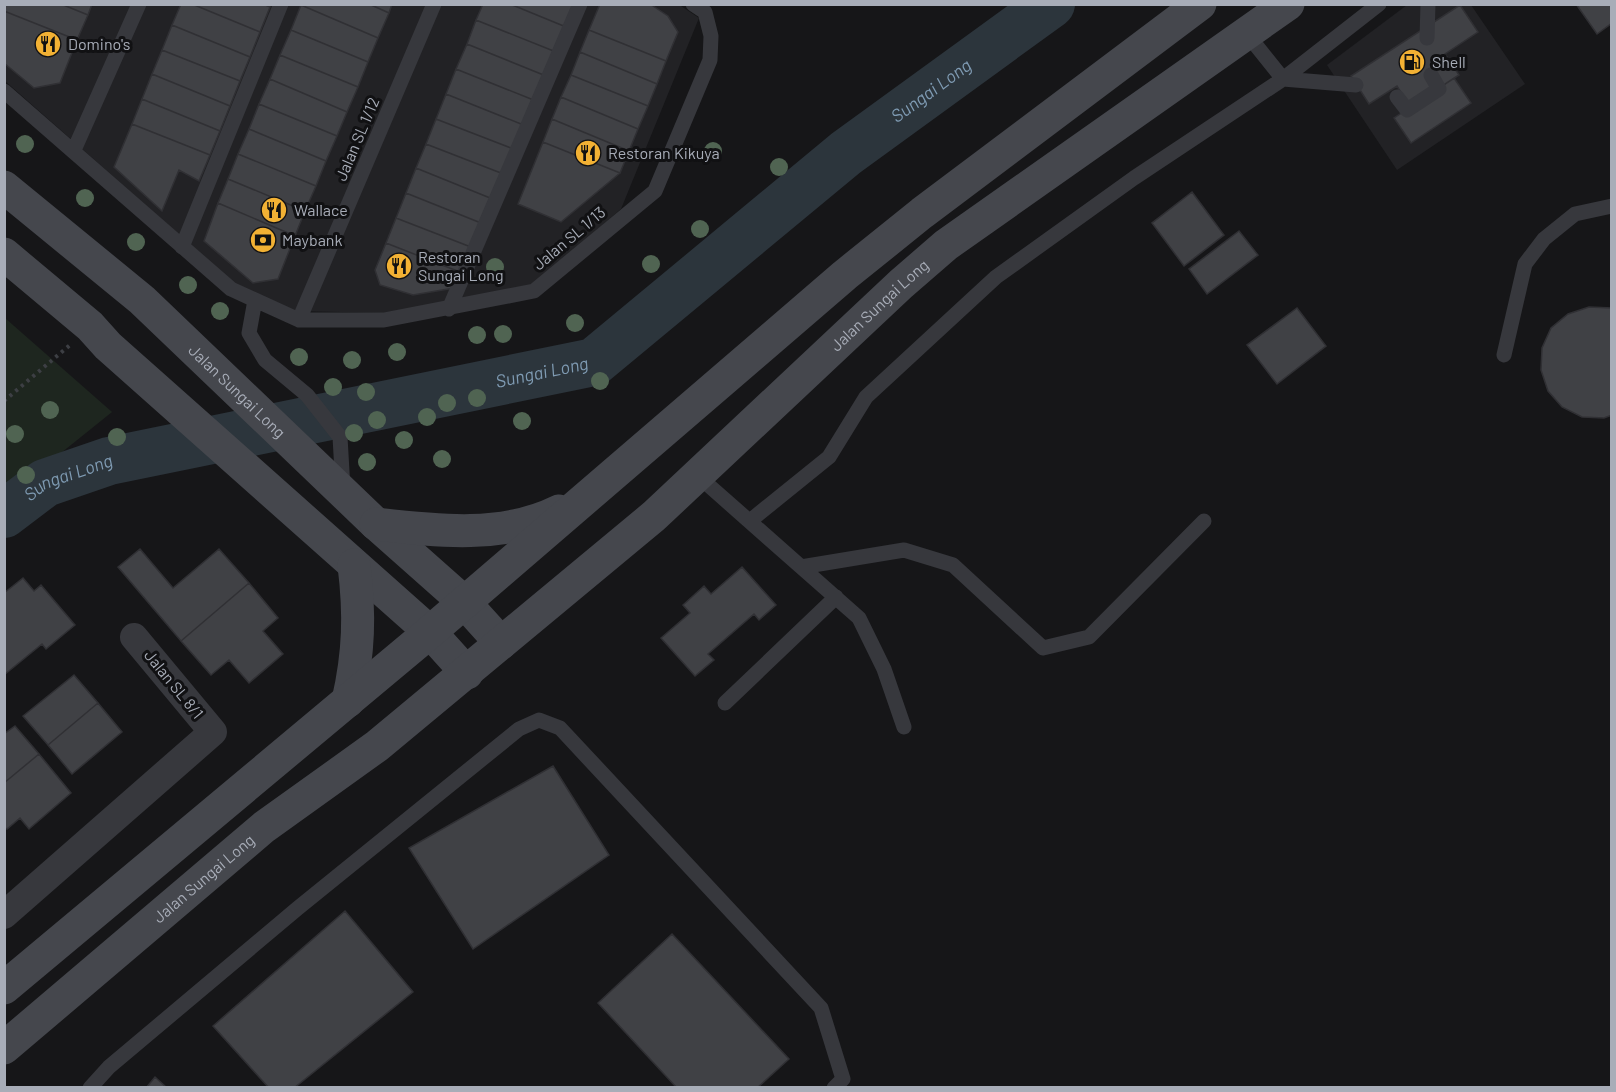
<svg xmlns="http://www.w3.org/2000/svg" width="1616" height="1092" viewBox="0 0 1616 1092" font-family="Barlow,sans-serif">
  <rect width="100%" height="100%" fill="#161618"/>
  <!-- built -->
  <path fill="#222225" d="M678,4L699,18L621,209L533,285L387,313L293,311L234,283L5,81V5Z
    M1407,5H1471L1525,84L1397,170L1327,65Z"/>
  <!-- green -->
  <path fill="#1e261f" d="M5,318L112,412L5,498Z"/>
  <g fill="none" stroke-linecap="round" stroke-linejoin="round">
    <!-- river -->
    <path stroke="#2c353c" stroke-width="48" id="s1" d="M4,514L45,483L109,461L594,362L846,153L1051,4"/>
  </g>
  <!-- building -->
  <path fill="#404145" stroke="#303034" stroke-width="1.5" d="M4,4H61L88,15L77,40L4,11Z
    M61,4H92L88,15Z
    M181,4H192L260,32L250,57L172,25Z
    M192,4H263L270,7L260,32Z
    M369,4H392L389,13Z
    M369,4L389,13L378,38L301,5Z
    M483,4H510L566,27L556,52L476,20Z
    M510,4H575L566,27Z
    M600,4H650L668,16L678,32L666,61L589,30Z
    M1576,4H1612V23L1597,34Z
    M301,5L378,38L368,62L291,30Z
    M1460,5L1478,32L1445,54L1459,75L1410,107L1397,86L1369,104L1351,76Z
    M4,11L77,40L60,83L34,88L4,63Z
    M476,20L556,52L546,76L467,44Z
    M172,25L250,57L240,81L162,50Z
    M291,30L368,62L358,87L280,55Z
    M589,30L666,61L657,84L580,52Z
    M467,44L546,76L536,101L456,69Z
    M162,50L240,81L230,106L152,74Z
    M580,52L657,84L648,106L571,75Z
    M280,55L358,87L347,112L270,79Z
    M456,69L536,101L526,126L446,94Z
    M152,74L230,106L220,131L142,99Z
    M571,75L648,106L638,129L561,97Z
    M1454,78L1471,103L1411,143L1394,118Z
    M270,79L347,112L337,136L259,104Z
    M446,94L526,126L516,150L436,119Z
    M561,97L638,129L629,151L552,119Z
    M142,99L220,131L210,155L132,124Z
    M259,104L337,136L326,161L249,129Z
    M436,119L516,150L506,175L426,144Z
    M552,119L629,151L620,173L543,142Z
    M132,124L210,155L199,181L179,170L162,211L114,167Z
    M249,129L326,161L316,186L238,154Z
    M543,142L620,173L561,222L518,204Z
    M426,144L506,175L495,200L416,168Z
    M238,154L316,186L305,211L228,179Z
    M416,168L495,200L486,225L406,193Z
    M228,179L305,211L295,236L218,203Z
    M1192,192L1224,235L1184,266L1152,223Z
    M406,193L486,225L476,249L396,218Z
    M218,203L295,236L278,279L253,283L204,241Z
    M396,218L476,249L465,274L386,243Z
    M1239,231L1258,255L1207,294L1189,269Z
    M386,243L465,274L460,287L413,295L380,285L375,270Z
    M1589,307L1612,308V415L1604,418L1582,417L1562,407L1548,391L1541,370L1542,348L1551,328L1568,314Z
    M1297,308L1326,346L1277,384L1247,345Z
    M140,549L173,588L219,549L249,583L181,641L118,567Z
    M742,567L776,605L759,620L754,614L708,654L714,660L695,676L661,638L690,613L683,605L704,586L711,594Z
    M23,578L34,591L41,585L75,625L46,649L42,644L4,675V593Z
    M249,583L278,618L263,631L283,654L249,683L229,660L211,675L181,641Z
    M74,675L98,703L48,745L23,716Z
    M98,703L122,732L72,774L48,745Z
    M15,726L39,754L4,783V734Z
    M39,754L71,793L29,829L20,818L7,829L4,827V783Z
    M553,766L609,855L473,949L409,848Z
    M345,911L413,992L294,1088H269L213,1026Z
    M672,934L789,1059L757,1088H677L598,1003Z
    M155,1077L167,1088H146Z"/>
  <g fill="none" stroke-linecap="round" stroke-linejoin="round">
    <!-- path -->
    <path stroke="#3d3f44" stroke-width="4" stroke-dasharray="3 4.5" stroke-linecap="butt" d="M4,401L70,345"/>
    <!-- lane -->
    <path stroke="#37383d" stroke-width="15" d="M1247,34L1283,79L1379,4
      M1427,38L1428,4
      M4,91L231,289L299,320H384L534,291L655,191L710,60L711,36L705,12L693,4
      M1397,97L1407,110L1439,89L1431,75
      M74,150L139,4
      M182,247L281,4
      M255,300L249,333L265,360L307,395L340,437L343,489
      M449,309L580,4
      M299,320L434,4
      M1504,355L1525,264L1544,239L1575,214L1612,206
      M697,475L859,618L884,669L904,727
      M751,520L829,457L866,397L996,277L1134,178L1283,79L1356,85
      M801,567L904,550L953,565L1043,648L1089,637L1204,521
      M725,703L836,597
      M90,1088L109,1067L298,908L519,729L539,720L560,728L821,1008L843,1079L834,1088"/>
    <!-- street -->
    <path stroke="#37383d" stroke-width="28" d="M4,915L213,732L134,637"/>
    <!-- secondary -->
    <g stroke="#45474d" stroke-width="33">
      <path id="s2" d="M4,187L142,300L376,524L464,602L501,643"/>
      <path d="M4,254L90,326L108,346L430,632L467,673"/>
      <path d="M376,524C437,531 502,539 559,511"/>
      <path d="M348,701C359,653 360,614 354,565"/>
      <path d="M4,988L430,632L845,275L922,213L1200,4"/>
      <path id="s3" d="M4,1048L264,827L377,746L654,516L901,284L946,245L1288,4"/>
    </g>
  </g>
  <!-- trees -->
  <g fill="#506452">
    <circle cx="25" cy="144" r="9"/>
    <circle cx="713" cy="151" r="9"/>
    <circle cx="779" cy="167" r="9"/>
    <circle cx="85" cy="198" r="9"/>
    <circle cx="700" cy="229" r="9"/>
    <circle cx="136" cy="242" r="9"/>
    <circle cx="651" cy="264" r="9"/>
    <circle cx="495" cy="267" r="9"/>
    <circle cx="188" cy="285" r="9"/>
    <circle cx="220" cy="311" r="9"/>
    <circle cx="575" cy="323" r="9"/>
    <circle cx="503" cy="334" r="9"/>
    <circle cx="477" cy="335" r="9"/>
    <circle cx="397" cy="352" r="9"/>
    <circle cx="299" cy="357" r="9"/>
    <circle cx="352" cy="360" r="9"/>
    <circle cx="600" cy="381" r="9"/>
    <circle cx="333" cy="387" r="9"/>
    <circle cx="366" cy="392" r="9"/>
    <circle cx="477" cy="398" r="9"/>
    <circle cx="447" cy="403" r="9"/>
    <circle cx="50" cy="410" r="9"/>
    <circle cx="427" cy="417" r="9"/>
    <circle cx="377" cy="420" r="9"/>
    <circle cx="522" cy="421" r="9"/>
    <circle cx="354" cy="433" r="9"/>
    <circle cx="15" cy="434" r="9"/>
    <circle cx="117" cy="437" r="9"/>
    <circle cx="404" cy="440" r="9"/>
    <circle cx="442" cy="459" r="9"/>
    <circle cx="367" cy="462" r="9"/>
    <circle cx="26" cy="475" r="9"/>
  </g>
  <!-- icons -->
  <defs>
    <g id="restaurant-disc" transform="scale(1.35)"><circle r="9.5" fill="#f2b134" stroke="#111113"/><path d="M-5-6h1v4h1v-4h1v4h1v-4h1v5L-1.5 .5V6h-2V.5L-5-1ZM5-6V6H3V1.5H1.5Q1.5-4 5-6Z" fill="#111"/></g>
    <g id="fuel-disc" transform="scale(1.35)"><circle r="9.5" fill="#f2b134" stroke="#111113"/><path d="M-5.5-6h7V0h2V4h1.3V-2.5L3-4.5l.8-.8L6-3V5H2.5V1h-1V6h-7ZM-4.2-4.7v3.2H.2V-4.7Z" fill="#111"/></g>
    <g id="bank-disc" transform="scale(1.35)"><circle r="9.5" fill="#f2b134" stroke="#111113"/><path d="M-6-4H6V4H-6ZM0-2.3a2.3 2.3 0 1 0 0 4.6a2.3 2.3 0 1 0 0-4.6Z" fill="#111"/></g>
  </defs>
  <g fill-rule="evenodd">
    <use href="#restaurant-disc" x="48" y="44"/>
    <use href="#fuel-disc" x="1412" y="62"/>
    <use href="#restaurant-disc" x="588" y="153"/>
    <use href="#restaurant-disc" x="274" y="210"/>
    <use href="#bank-disc" x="263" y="240"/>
    <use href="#restaurant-disc" x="399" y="266"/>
  </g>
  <g text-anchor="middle" stroke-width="6" stroke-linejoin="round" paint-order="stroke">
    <!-- poi labels -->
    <g font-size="16" fill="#a8adb8" stroke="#111113" text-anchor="start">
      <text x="68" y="50">Domino's</text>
      <text x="1432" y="68">Shell</text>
      <text x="608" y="159">Restoran Kikuya</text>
      <text x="294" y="216">Wallace</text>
      <text x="282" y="246">Maybank</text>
      <text x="418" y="263">Restoran<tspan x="418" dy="18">Sungai Long</tspan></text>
    </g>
    <!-- street labels -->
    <g font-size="16" fill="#a8adb8" stroke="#111113">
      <text transform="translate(357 139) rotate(-67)" y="6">Jalan SL 1/12</text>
      <text transform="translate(569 238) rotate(-40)" y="6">Jalan SL 1/13</text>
      <text dy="6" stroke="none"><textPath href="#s3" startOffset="1149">Jalan Sungai Long</textPath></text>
      <text dy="6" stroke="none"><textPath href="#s2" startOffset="310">Jalan Sungai Long</textPath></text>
      <text transform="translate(174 684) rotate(51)" y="6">Jalan SL 8/1</text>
      <text dy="6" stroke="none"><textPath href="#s3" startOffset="262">Jalan Sungai Long</textPath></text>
    </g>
    <!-- water labels -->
    <g font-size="18" font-style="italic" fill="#7f9bb3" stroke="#111113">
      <text dy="6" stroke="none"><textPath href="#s1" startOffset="1047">Sungai Long</textPath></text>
      <text dy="6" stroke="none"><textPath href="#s1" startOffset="561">Sungai Long</textPath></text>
      <text dy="6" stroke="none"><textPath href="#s1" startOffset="75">Sungai Long</textPath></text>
    </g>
  </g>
  <!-- border -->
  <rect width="1616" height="1092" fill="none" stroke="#a8adb8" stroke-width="12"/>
</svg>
